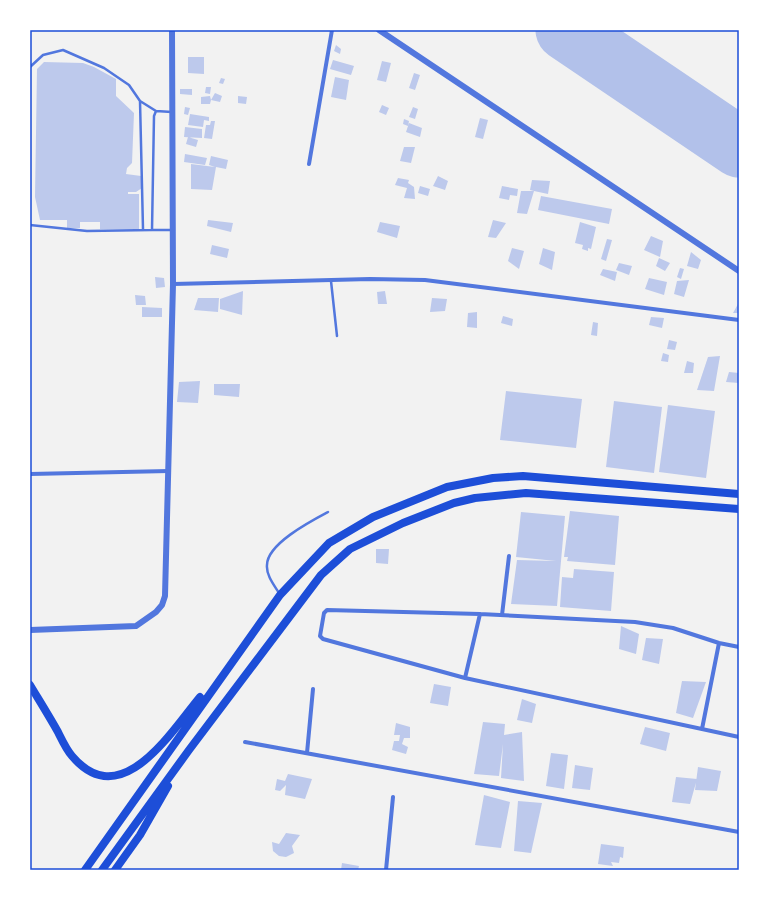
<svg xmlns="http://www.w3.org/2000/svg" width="769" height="900" viewBox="0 0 769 900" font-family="Manrope,sans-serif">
  <rect width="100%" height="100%" fill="#f2f2f2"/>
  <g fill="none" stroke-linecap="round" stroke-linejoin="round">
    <!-- runway -->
    <path stroke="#b2c1ea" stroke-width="61" d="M566,30L739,147"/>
  </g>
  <!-- building -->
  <path fill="#bdc9ec" d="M336,45L341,49L340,54L334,51Z
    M188,57H204V74L188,73Z
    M333,60L354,66L351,75L330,69Z
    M382,61L391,63L386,82L377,80Z
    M44,62L83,63L94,67L116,79V96L134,113L132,163L127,168L126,174L141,176L142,188L136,192H128V194H139V229H100V222H80V228H67V220H40L35,197L37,69Z
    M414,73L420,75L415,90L409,88Z
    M335,77L349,80L346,100L331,97Z
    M221,78L225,79L223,84L219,83Z
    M206,87H211L210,94L205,93Z
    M180,89H192V95L180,94Z
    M215,93L222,96L220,102L211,100L210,104H201V97L210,96L211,100Z
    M238,96L247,97L246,104L238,103Z
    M382,105L389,108L386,115L379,112Z
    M185,107L190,108L188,115L184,114Z
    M413,107L418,109L415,119L409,117Z
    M190,114L209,117V121L204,120L203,127L188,125Z
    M480,118L488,120L483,139L475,137Z
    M404,119L409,121L408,126L403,124Z
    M211,121H215L212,139L204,138L206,125H210Z
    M409,123L422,128L420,137L406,132Z
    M185,127L202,129V138L184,137Z
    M188,137L198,140L196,147L186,144Z
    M404,147H415L411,163L400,161Z
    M185,154L207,158L205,165L184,162Z
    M211,156L228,160L226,169L216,167L212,190L191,189V164L215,167L209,165Z
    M438,176L448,181L445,190L433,186Z
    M398,178L409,180L408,183L414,187L415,199L404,198L407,188L395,185Z
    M532,180L550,181L548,194L534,191L527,214L517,213L521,191H534L530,190Z
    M420,186L430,189L428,196L418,193Z
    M502,186L518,189L517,196L510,195L509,200L499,198Z
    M541,196L612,209L609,224L538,210Z
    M208,220L233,223L231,232L207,226Z
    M493,220L506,223L496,238L488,237Z
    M380,222L400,226L397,238L377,232Z
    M580,222L596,227L591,249L588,248V251L582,249L583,245L575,243Z
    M651,236L663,241L660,257L644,250Z
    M607,239L612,240L606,261L601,259Z
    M212,245L229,249L227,258L210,254Z
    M512,248L524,251L519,269L508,261Z
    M543,248L555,252L552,270L539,264Z
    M691,252L701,260L698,269L687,266Z
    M659,258L670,263L665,271L656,266Z
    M619,263L632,266L629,275L616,270Z
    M680,268L684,269L681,279L677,277Z
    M603,269L617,272L615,281L600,275Z
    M155,277L164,278L165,287L156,288Z
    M649,278L667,282L664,295L645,289Z
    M689,280L684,297L674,294L677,281Z
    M243,291L242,315L220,309V299Z
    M385,291L387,304H378L377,292Z
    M135,295L145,296L146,305H136Z
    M198,298H219L218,312L194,310Z
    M432,298L447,299L445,311L430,312Z
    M738,304L739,313H733Z
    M142,307L162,308V317H142Z
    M477,312V328L467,327L468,313Z
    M503,316L513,319L512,326L501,323Z
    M651,317L664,318L662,328L649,325Z
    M593,322L598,323L597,336L591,335Z
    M669,340L677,342L675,350L667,349Z
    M663,353L669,355L668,362L661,361Z
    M720,356L714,391L697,390L708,357Z
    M687,361L694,363L693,373H684Z
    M729,372L739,373V383L726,382Z
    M200,381L198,403L177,402L179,382Z
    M214,384H240L239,397L214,395Z
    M506,391L582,399L576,448L500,440Z
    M614,401L662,407L654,473L606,467Z
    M668,405L715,411L706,478L659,472Z
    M570,511L619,516L615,565L567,561L568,557H564Z
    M521,512L565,516L557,606L511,604L517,560L556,561L516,557Z
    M376,549H389L388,564L376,563Z
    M574,569L614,572L611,611L560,607L562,577L573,578Z
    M621,626L639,634L636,654L619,649Z
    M646,638L663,639L659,664L642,660Z
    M682,681L706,682L693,718L676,713Z
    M434,684L451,687L448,706L430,703Z
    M522,699L536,704L532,723L517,720Z
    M483,722L505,724L504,735L522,732L524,781L501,778L503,744L499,776L474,774Z
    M396,723L410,727V738H404L402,744L408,747L406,754L392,750L394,741H399L400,735H394Z
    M645,727L670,733L666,751L640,744Z
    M551,753L568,755L564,789L546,786Z
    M575,765L593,768L590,790L572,788Z
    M698,767L721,771L717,791L695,790Z
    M288,774L312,779L305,799L285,795L286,785L280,791L275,790L277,779L285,781Z
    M676,777L697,779L690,804L672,802Z
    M484,795L510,802L501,848L475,845Z
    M518,801L542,803L531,853L514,851Z
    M286,833L300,835L292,846L294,853L286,857L279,856L273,851L272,842L279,844Z
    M601,844L624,847L623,858L620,857L619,863L611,862L613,866L598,864Z
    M342,863L359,866L358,870H341Z"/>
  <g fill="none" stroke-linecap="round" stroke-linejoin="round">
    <!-- service -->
    <path stroke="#5277de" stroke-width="2.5" d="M30,67L43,55L63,50L104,68L129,85L140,101L156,111
      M140,101L143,229
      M30,225L87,231L152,230L154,116L156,111L172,112
      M152,230H172
      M331,281L337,336
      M279,593C274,585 266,575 267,565C267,544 311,521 328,512"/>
    <!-- minor -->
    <path stroke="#5277de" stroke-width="4" d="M309,164L332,30
      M173,284L370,279L425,280L739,320
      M30,474L169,471
      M502,615L509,556
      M739,647L719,643L673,628L635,622L480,614L327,610L324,613L320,636L323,639L465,678L739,737
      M465,678L480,614
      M702,729L719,643
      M245,742L739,832
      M307,753L313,689
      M386,870L393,797"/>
    <!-- tertiary -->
    <path stroke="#5277de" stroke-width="6" d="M379,30L739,271
      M30,630L136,626L156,612L162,605L165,596L173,284L172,30"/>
    <!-- trunk -->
    <path stroke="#1d4ed8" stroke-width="8" d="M30,685C39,700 49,716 58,732C62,740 66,749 72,756C121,814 171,732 200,697
      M85,870L280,595L329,543L373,517L447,487L493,478L523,476L739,494
      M102,870L189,750L321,575L350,549L403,523L454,503L475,498L526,493L739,509
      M115,870L140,835L168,786"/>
  </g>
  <!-- border -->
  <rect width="769" height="900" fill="none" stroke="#ffffff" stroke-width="62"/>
  <rect x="31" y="31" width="707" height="838" fill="none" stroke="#1d4ed8" stroke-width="1.5"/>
</svg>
